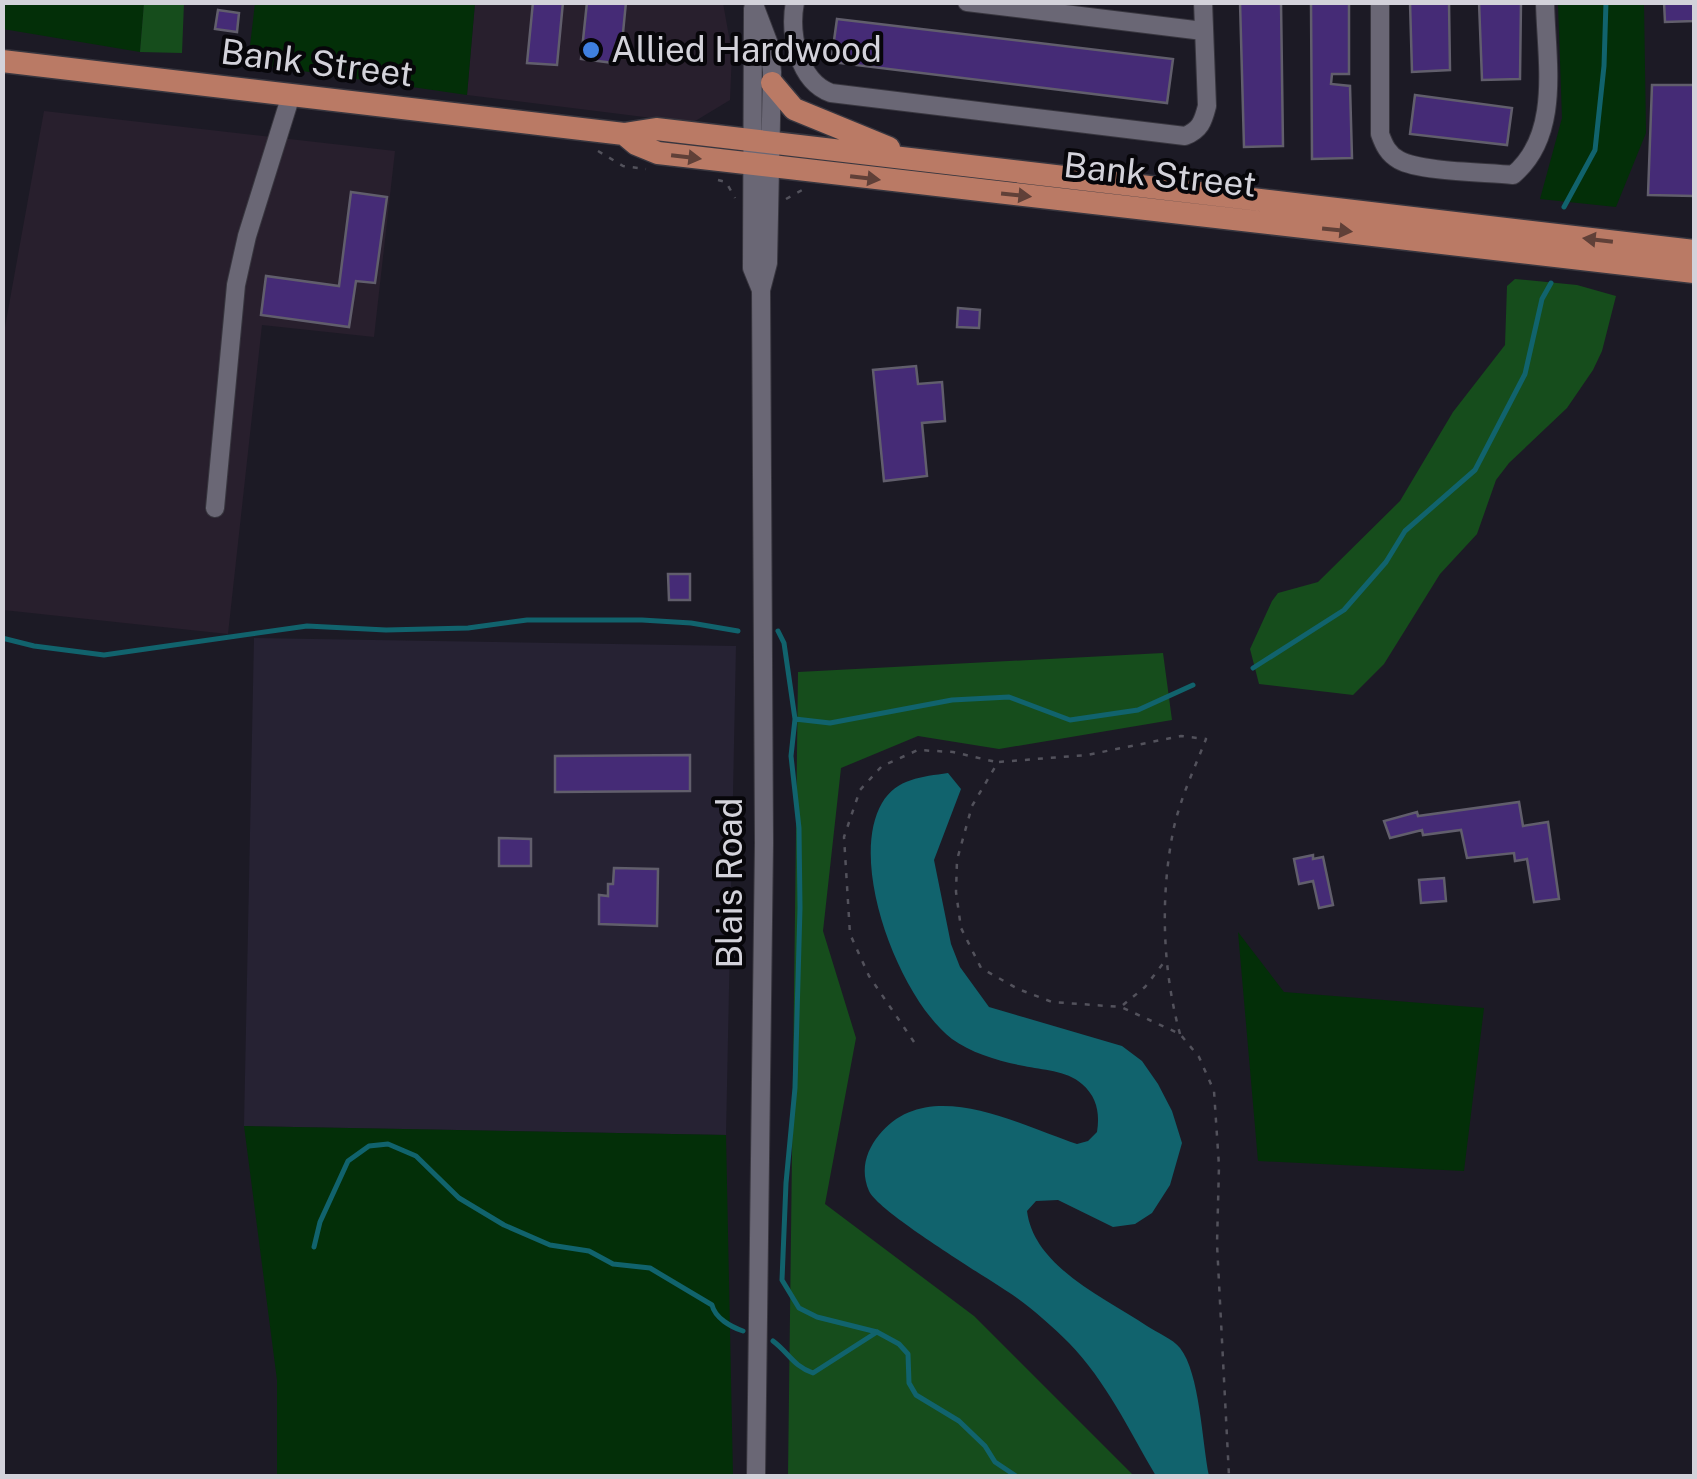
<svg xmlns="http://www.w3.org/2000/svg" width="1697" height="1479" viewBox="0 0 1697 1479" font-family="'Public Sans',sans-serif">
  <rect width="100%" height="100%" fill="#1c1a25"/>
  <!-- commercial -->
  <path fill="#281f2d" d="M475,3H723L732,53L730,100L692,123L467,95Z
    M44,111L395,151L374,337L262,325L228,634L3,610V338Z"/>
  <!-- built -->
  <path fill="#262233" d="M254,638L736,646L726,1135L244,1126Z"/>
  <!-- green -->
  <path fill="#032f08" d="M2,3H144L140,52L3,29Z
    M255,3H475L467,95L248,63Z
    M1558,3H1644L1646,133L1616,207L1540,199L1562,118Z
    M1238,932L1284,992L1484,1008L1464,1171L1258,1161Z
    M244,1126L726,1135L733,1476H277V1380Z"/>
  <!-- forest -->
  <path fill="#164d1c" d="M144,3H184L182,53L140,52Z
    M1515,279L1577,285L1616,296L1602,351L1593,370L1567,408L1509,463L1496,480L1477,534L1440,574L1384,664L1353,695L1259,684L1250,649L1272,601L1278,593L1318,582L1400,501L1453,412L1505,345L1507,286Z
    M1163,653L1172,720L999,749L918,736L841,768L823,931L856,1038L825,1204L974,1316L1134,1476H788L798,672Z"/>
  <!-- water -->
  <path fill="#11636d" d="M948,773L961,789L934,860L951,944L960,967L989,1007L1122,1046L1142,1061L1158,1084L1172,1111L1182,1143L1170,1185L1152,1213L1135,1224L1113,1227L1058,1200L1036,1201L1027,1211C1034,1267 1105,1298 1147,1326C1156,1332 1173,1339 1180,1348C1200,1373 1202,1443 1209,1476H1156C1129,1430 1106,1381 1069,1343C1053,1327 1035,1311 1017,1298C990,1279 879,1213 869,1191C860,1170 866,1151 879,1135C928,1074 1019,1125 1077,1144L1088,1141L1097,1132C1100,1113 1097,1097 1082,1084C1066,1070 1042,1070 1024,1066C1001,1062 971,1053 952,1039C900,999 847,863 882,803C897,778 922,777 948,773Z"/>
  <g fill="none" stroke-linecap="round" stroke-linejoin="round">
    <!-- stream -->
    <path stroke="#11636d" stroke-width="5" d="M1564,207L1595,150L1604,66L1606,2
      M778,631L784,643L795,719L791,756L799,828L800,908L795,1088L786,1183L782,1280L799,1308L817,1317L877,1332L899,1344L908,1354L909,1383L916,1395L959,1421L985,1446L995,1462L1016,1476
      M2,638L34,646L104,655L307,626L386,630L468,628L527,620H642L691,623L738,631
      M1253,668L1344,610L1386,562L1405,531L1475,470L1525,374L1542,299L1551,283
      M795,719L830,723L952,700L1009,697L1070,720L1138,710L1193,685
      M314,1247L320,1222L348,1161L369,1146L388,1144L416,1156L459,1198L504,1225L550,1245L589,1251L613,1264L650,1268L712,1305C715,1318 731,1327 743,1331
      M773,1341C789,1353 793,1366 813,1373L877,1332"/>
  </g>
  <!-- building -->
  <path fill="#452b76" stroke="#615e6c" stroke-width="2.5" d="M533,2H563L557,65L527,63Z
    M587,2H626L622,43H616L614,63L581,59Z
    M1240,2H1281L1283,146L1244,147Z
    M1311,2H1349V74H1332L1331,84L1350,86L1352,158L1312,159Z
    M1410,2H1449L1450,70L1412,72Z
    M1479,2H1521L1520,79L1482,80Z
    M1664,2H1694V21L1665,22Z
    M218,10L239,13L237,32L215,29Z
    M837,19L1173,59L1167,103L831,62Z
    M1652,85H1694V196L1648,195Z
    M1415,95L1512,108L1507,145L1410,134Z
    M351,192L387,197L375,283L356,281L349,327L261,315L266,276L339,286Z
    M958,308L980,310L979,328L957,327Z
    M916,366L918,384L942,382L945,421L922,423L927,476L884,481L873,370Z
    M668,574H690V600H669Z
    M690,755V791L555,792V756Z
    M1519,802L1523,826L1548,822L1559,899L1534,902L1527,859L1515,861L1514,853L1467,858L1461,830L1423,835L1422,830L1390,838L1384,821L1417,812L1418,816Z
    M499,838L531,839V866H499Z
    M1313,855V859L1323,857L1333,905L1319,908L1313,881L1299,884L1294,859Z
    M614,868L658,869L657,926L599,924V895L608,896V884H613Z
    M1444,878L1446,901L1421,903L1419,880Z"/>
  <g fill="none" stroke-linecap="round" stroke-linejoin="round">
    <!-- minor casing -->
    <g stroke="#38363f" stroke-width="20">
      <path id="minor" d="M753,2L769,44L772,72L768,263L761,290L764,843L756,1476
        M795,2C789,33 798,81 831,93L1185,136C1200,130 1203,122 1207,106L1203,2
        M967,2L1203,31
        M1380,2V134C1384,145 1388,154 1399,160C1421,172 1485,172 1513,175C1562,134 1546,59 1545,2
        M753,8L752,268L761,290
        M215,508L236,285L247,236L291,95"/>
    </g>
    <!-- major casing -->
    <g stroke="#38363f" stroke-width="25">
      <path id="major" d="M2,61L624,134L656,129L1694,251
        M772,83L794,109L889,148
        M624,134L636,144L658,153L1694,272"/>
    </g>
    <!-- path -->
    <path stroke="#53525c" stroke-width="2.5" stroke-dasharray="5 8" stroke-linecap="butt" d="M598,151L623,166L646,169
      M718,180L726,182L735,198
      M786,199L804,189
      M1123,1005L1145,987L1165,961
      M1180,1034C1162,968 1160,894 1174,827C1181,797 1195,767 1206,739L1181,736L1087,755L998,762L972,806L957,860L956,892L961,928L981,968L1018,989L1052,1002L1121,1007L1180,1034L1199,1057L1214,1091L1219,1166L1217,1244L1229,1476
      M914,1042L869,976L850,934L844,837L860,790L882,766L918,750L953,752L996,762"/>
    <!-- minor -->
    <use href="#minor" stroke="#6a6775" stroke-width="18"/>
    <!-- major -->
    <use href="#major" stroke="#ba7a65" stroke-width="22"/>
  </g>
  <!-- one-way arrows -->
  <defs><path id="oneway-solid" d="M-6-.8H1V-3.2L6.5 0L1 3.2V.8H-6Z" transform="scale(2.5)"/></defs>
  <g fill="#604038">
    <use href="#oneway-solid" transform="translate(686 157) rotate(7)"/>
    <use href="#oneway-solid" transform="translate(865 178) rotate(7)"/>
    <use href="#oneway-solid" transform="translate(1016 195) rotate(6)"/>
    <use href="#oneway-solid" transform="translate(1337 230) rotate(6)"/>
    <use href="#oneway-solid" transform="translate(1598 240) rotate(-173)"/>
  </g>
  <!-- markers -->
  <circle fill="#3f7fe0" stroke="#07060a" stroke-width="4" cx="591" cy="50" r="10"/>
  <g text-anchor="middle" stroke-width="8" stroke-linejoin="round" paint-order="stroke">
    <!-- poi labels -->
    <g font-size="35" fill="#d3d2da" stroke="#07060a" text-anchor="start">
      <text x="611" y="62">Allied Hardwood</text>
    </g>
    <!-- street labels -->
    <g font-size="35" fill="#d3d2da" stroke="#07060a">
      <text transform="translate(317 63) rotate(7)" y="12">Bank Street</text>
      <text transform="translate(1160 175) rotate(6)" y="12">Bank Street</text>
      <text transform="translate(730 883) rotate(-90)" y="12">Blais Road</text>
    </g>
  </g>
  <!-- border -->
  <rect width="1697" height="1479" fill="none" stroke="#d3d2da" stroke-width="10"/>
</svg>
